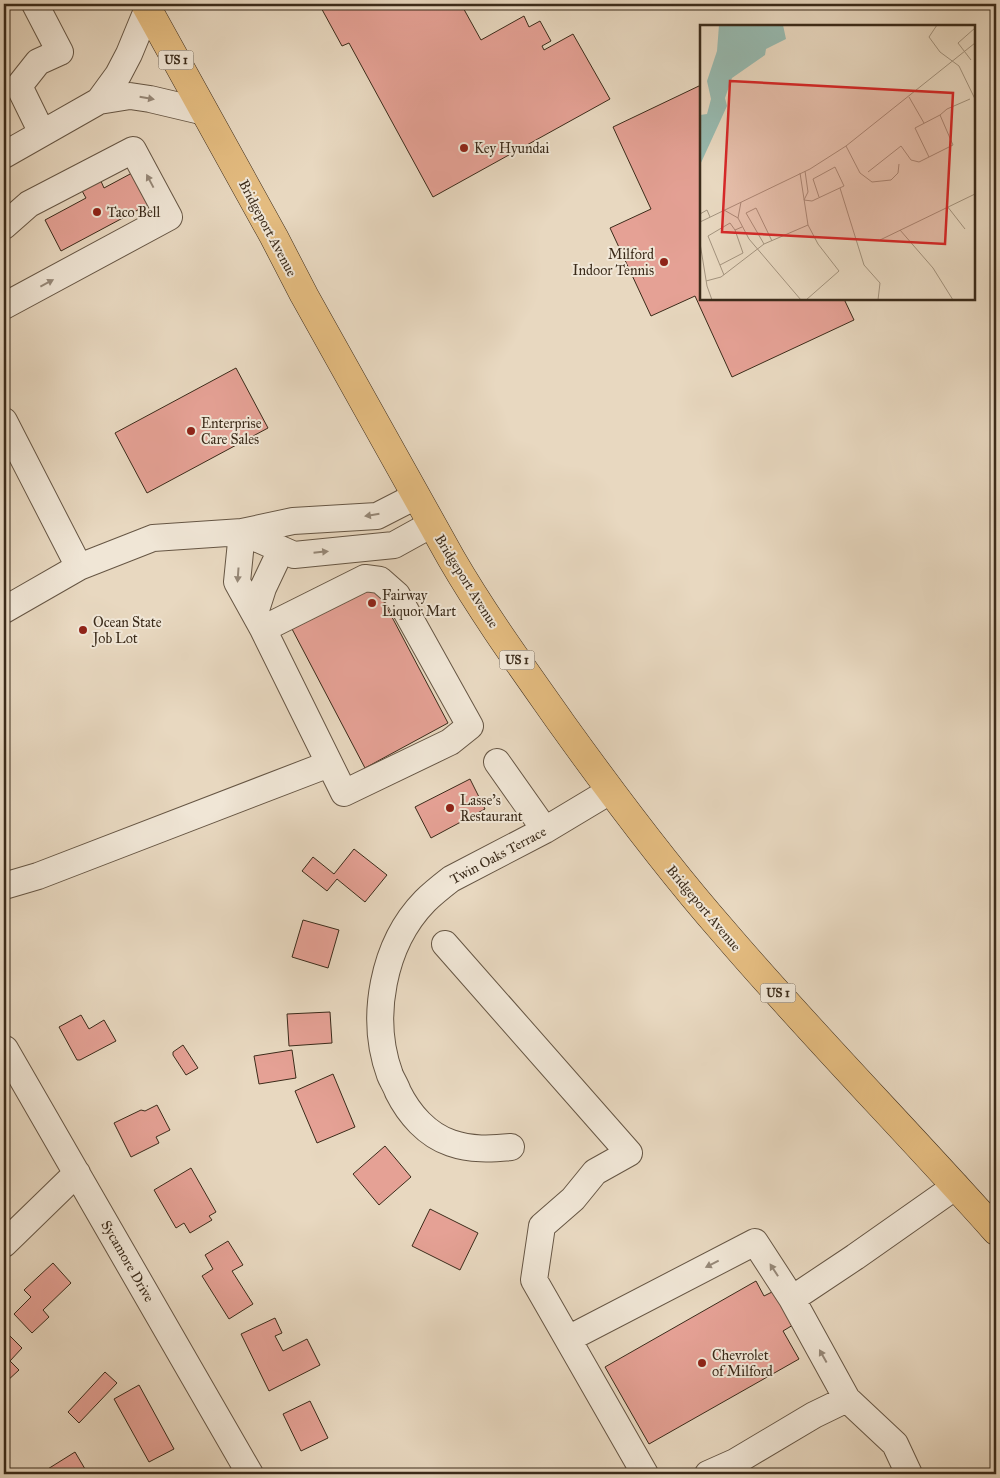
<svg xmlns="http://www.w3.org/2000/svg" width="1000" height="1478" viewBox="0 0 1000 1478" font-family="'IM FELL Great Primer',serif">
  <rect width="100%" height="100%" fill="#e8d8c0"/>
  <filter id="stains"><feTurbulence type="fractalNoise" baseFrequency=".004" numOctaves="4"/><feColorMatrix values="0 0 0 0 .2 0 0 0 0 .09 0 0 0 0 .02 0 0 0 .5 -.17"/></filter>
  <radialGradient id="worn" r=".72"><stop offset=".6" stop-color="#630" stop-opacity="0"/><stop offset="1" stop-color="#630" stop-opacity=".3"/></radialGradient>
  <!-- building -->
  <path fill="#e5a195" stroke="#3b2b1a" d="M319,4H448L450,7L455,4H461L481,40L524,16L529,27L540,21L551,41L542,46L544,50L573,34L610,99L433,197L349,43L342,46Z
    M4,45L9,55L4,58Z
    M701,85V299H844L854,320L732,377L695,296L651,316L610,228L651,209L613,127Z
    M132,173L149,204L61,251L45,220L86,198L81,189L100,179L104,188Z
    M236,368L268,428L147,493L115,433Z
    M375,585L448,723L365,768L292,629Z
    M470,779L485,809L431,838L415,807Z
    M354,849L387,875L365,902L337,879L327,891L302,871L313,857L334,874Z
    M303,920L339,930L328,968L292,957Z
    M330,1012L332,1043L289,1046L287,1014Z
    M81,1015L89,1029L104,1020L116,1041L80,1060H77L59,1027Z
    M183,1045L198,1068L186,1075L173,1055V1052Z
    M292,1050L296,1078L259,1084L254,1056Z
    M333,1074L355,1127L317,1143L295,1091Z
    M157,1105L170,1130L156,1137L159,1143L131,1157L114,1123L141,1110L145,1111Z
    M385,1146L411,1177L379,1205L353,1174Z
    M191,1168L216,1212L209,1216L212,1220L190,1233L184,1223L176,1228L154,1190Z
    M430,1209L478,1233L460,1270L412,1246Z
    M228,1241L243,1265L232,1271L253,1304L229,1319L202,1276L213,1269L205,1255Z
    M53,1263L71,1283L43,1310L49,1317L32,1333L14,1314L31,1297L24,1290Z
    M756,1281L764,1296L774,1291L793,1325L783,1331L799,1359L649,1444L605,1367Z
    M275,1318L282,1333L275,1336L283,1351L307,1339L320,1365L269,1391L241,1334Z
    M4,1330L22,1348L10,1361L19,1370L6,1382L4,1380Z
    M105,1372L117,1383L79,1423L68,1412Z
    M139,1385L174,1449L149,1462L114,1399Z
    M310,1401L328,1438L301,1451L283,1414Z
    M75,1452L88,1474H44L43,1472Z"/>
  <g fill="none" stroke-linecap="round" stroke-linejoin="round">
    <!-- minor casing -->
    <g stroke="#665644" stroke-width="28">
      <path id="minor" d="M35,4L60,52L38,62L19,86L42,133
        M99,101L118,75L129,54L148,8
        M4,155L99,101L130,96L150,99L205,112
        M4,226L29,204L133,150L169,217L4,306
        M4,421L79,567
        M242,532L237,582L263,629L344,793L450,742L470,726L397,595L380,580L365,578L263,629
        M242,532L294,555L394,545L432,524
        M4,610L79,567L153,538L242,532L293,521L377,516L416,496
        M255,613L263,588L281,550
        M497,762L545,830
        M4,886L38,876L329,764
        M445,944L629,1153L595,1172L573,1199L542,1226L534,1280L645,1474
        M5,1049L250,1474
        M511,1147C491,1149 471,1150 451,1143C427,1135 409,1114 398,1092C396,1086 392,1080 390,1075C369,1018 383,944 425,901C433,893 442,886 451,879L545,830L610,791
        M4,1244L77,1173
        M792,1299L855,1257L956,1186
        M568,1339L755,1242L792,1299L847,1399
        M708,1474L735,1462L814,1415L847,1399L895,1444L909,1474"/>
    </g>
    <!-- major casing -->
    <g stroke="#3b2b1a" stroke-width="29">
      <path id="major" d="M145,4L274,237L304,295L451,558C484,615 524,670 562,724C613,795 665,865 723,931C811,1034 906,1130 996,1231"/>
    </g>
    <!-- minor -->
    <use href="#minor" stroke="#f0e6d6" stroke-width="26"/>
    <!-- major -->
    <use href="#major" stroke="#e4bc80" stroke-width="28"/>
  </g>
  <!-- one-way arrows -->
  <defs><path id="oneway-solid" d="M-6-.8H1V-3.2L6.5 0L1 3.2V.8H-6Z" transform="scale(1.25)"/></defs>
  <g fill="#968878">
    <use href="#oneway-solid" transform="translate(147 98) rotate(10)"/>
    <use href="#oneway-solid" transform="translate(150 181) rotate(-118)"/>
    <use href="#oneway-solid" transform="translate(47 283) rotate(-28)"/>
    <use href="#oneway-solid" transform="translate(372 515) rotate(171)"/>
    <use href="#oneway-solid" transform="translate(321 552) rotate(-6)"/>
    <use href="#oneway-solid" transform="translate(238 575) rotate(94)"/>
    <use href="#oneway-solid" transform="translate(712 1264) rotate(153)"/>
    <use href="#oneway-solid" transform="translate(774 1270) rotate(-123)"/>
    <use href="#oneway-solid" transform="translate(823 1356) rotate(-119)"/>
  </g>
  <!-- markers -->
  <g fill="#8f2418" stroke="#f0e6d6" stroke-width="2">
    <circle cx="464" cy="148" r="5"/>
    <circle cx="97" cy="212" r="5"/>
    <circle cx="664" cy="262" r="5"/>
    <circle cx="191" cy="431" r="5"/>
    <circle cx="372" cy="603" r="5"/>
    <circle cx="83" cy="630" r="5"/>
    <circle cx="450" cy="808" r="5"/>
    <circle cx="702" cy="1363" r="5"/>
  </g>
  <g text-anchor="middle" stroke-width="4" stroke-linejoin="round" paint-order="stroke">
    <!-- shield labels -->
    <g fill="#f0e6d6" stroke="#716352" stroke-width="1">
      <rect x="158.5" y="50.5" width="35" height="19" rx="4"/>
      <rect x="499.5" y="650.5" width="35" height="19" rx="4"/>
      <rect x="760.5" y="983.5" width="35" height="19" rx="4"/>
    </g>
    <g font-size="12" font-weight="bold" fill="#3b2b1a">
      <text x="176" y="64">US 1</text>
      <text x="517" y="664">US 1</text>
      <text x="778" y="997">US 1</text>
    </g>
    <!-- poi labels -->
    <g font-size="14" fill="#3b2b1a" stroke="#f0e6d6" text-anchor="start">
      <text x="474" y="153">Key Hyundai</text>
      <text x="107" y="217">Taco Bell</text>
      <text x="654" y="259" text-anchor="end">Milford<tspan x="654" dy="16">Indoor Tennis</tspan></text>
      <text x="201" y="428">Enterprise<tspan x="201" dy="16">Care Sales</tspan></text>
      <text x="382" y="600">Fairway<tspan x="382" dy="16">Liquor Mart</tspan></text>
      <text x="93" y="627">Ocean State<tspan x="93" dy="16">Job Lot</tspan></text>
      <text x="460" y="805">Lasse's<tspan x="460" dy="16">Restaurant</tspan></text>
      <text x="712" y="1360">Chevrolet<tspan x="712" dy="16">of Milford</tspan></text>
    </g>
    <!-- street labels -->
    <g font-size="14" fill="#3b2b1a" stroke="#f0e6d6">
      <text transform="translate(268 228) rotate(62)" y="5">Bridgeport Avenue</text>
      <text transform="translate(467 581) rotate(58)" y="5">Bridgeport Avenue</text>
      <text transform="translate(498 855) rotate(-28)" y="5">Twin Oaks Terrace</text>
      <text transform="translate(704 908) rotate(50)" y="5">Bridgeport Avenue</text>
      <text transform="translate(128 1261) rotate(60)" y="5">Sycamore Drive</text>
    </g>
  </g>
  <!-- overview -->
  <g transform="translate(700 25)">
    <rect width="275" height="275" fill="#e8d8c0"/>
    <path d="M19,0H83L86,14L66,24L65,30L32,53L25,73L27,81L0,140V90L7,89L11,74L7,56L17,26Z" fill="#97bab0"/>
    <path fill="none" stroke="#a3937e" stroke-width="1" d="M237,0L229,12L240,27L259,41L275,74M271,35L258,18L275,3M209,72L224,98M146,121L160,148L172,157L191,155L198,148L199,139M229,132L215,103L240,90M168,147L201,121L211,135L219,137L253,120L240,90L247,84L270,74M100,148L108,200L118,219L139,246L106,275M140,163L164,240L180,258L178,275M104,175L112,176L144,161L135,142L113,154L119,172M104,175L108,167L105,146M247,181L265,204M24,185L38,193L49,214L101,275M0,189L7,185L10,192M38,193L41,177M0,197L110,144L146,121L275,18M200,205L233,243L253,275M180,215L275,169M0,218L7,261L12,275M64,219L46,188L56,183L72,216M20,240L43,228L35,205M24,250L8,211L30,198L35,205L42,202M6,256L21,252L64,219L108,200"/>
    <path fill="#d62828" fill-opacity="0.15" stroke="#d62828" stroke-width="2.5" d="M30,56L253,68L245,219L22,207Z"/>
    <rect width="275" height="275" fill="none" stroke="#3b2b1a" stroke-width="2.5"/>
  </g>
  <!-- margin -->
  <rect width="1000" height="1478" fill="none" stroke="#e8d8c0" stroke-width="20"/>
  <rect x="5" y="5" width="990" height="1468" fill="none" stroke="#3b2b1a" stroke-width="2.5"/>
  <rect x="10" y="10" width="980" height="1458" fill="none" stroke="#3b2b1a"/>
  <rect width="100%" height="100%" filter="url(#stains)"/>
  <rect width="100%" height="100%" fill="url(#worn)"/>
</svg>
